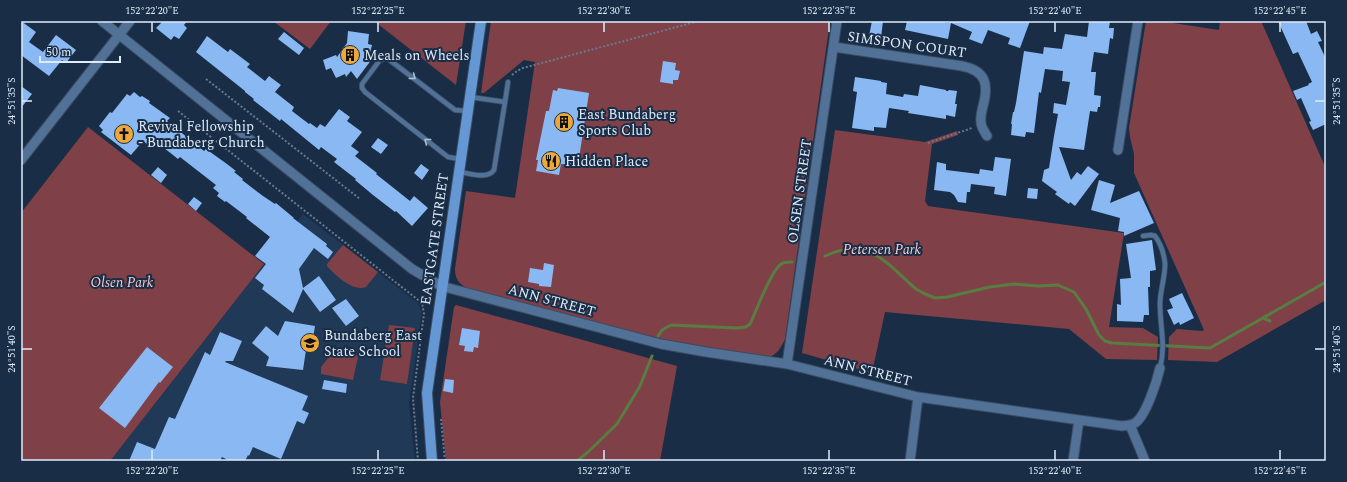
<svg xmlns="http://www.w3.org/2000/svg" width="1347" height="482" viewBox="0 0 1347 482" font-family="Spectral,serif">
  <rect width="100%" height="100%" fill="#192e46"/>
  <!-- built -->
  <path fill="#203956" d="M303,214L418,303L422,313L409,403L415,461H110Z"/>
  <!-- green -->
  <path fill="#804047" d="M273,21H331L310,49Z
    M374,21H466L456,85Z
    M491,21H830L785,339C782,346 777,355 769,357C728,351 688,345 648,336L467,288C459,284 455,279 455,269L466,191L515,198L535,62L524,60L484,93H481Z
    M1146,21H1160L1219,30L1220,21H1261L1326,169V300L1217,362L1168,360L1169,337L1177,329L1202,331L1204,330L1134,173V154L1130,137L1129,128Z
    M88,127L264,264L110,461H21V213Z
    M835,130L925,142L957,131L958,135L932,144L925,201L928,206L1124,233L1109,327L1143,328L1158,337L1157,360L1106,359L1069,329L885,312L872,373L802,353Z
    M343,245L378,272L366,287C353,292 336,276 327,266V264Z
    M456,305L677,366L660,461H446L440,402L454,307Z
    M389,325L415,328L407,384L380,380Z
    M356,354L358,357L353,380L321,374V367L329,357Z"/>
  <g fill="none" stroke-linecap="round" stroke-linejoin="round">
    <!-- stream -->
    <path stroke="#587d40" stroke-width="3" d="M825,256C869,236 885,262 916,289L923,293L935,298L947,297L990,287L1014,284L1038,286L1058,285L1074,292L1086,309L1099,335L1105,341L1112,343L1210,348L1326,282
      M1263,318L1270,321
      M658,336L662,330L671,325L737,328L746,327L750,324C756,312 772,267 783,263C785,262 789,262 792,262
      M577,461L588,452L617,424L640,386L652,356"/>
  </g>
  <!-- building -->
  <path fill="#89b8f2" d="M21,21L36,32L29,42L43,52L56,35L76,50L66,63L62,60L49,76L21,55Z
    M163,21H187L184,25L187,28L179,39L174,36L171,40L156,28Z
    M872,21H883L881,38L869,36Z
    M907,21H934L950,23L946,21H1030L1020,48L1008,44L1010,38L988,30L982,44L969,39L972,32L951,23L948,39L905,30Z
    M1089,21H1110L1109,28H1114L1113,39L1110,38L1108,54L1094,52L1091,72H1096L1094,95L1101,96L1100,107H1098L1097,112L1090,111L1084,150L1059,147L1071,180L1077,172L1081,175L1088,166L1099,174L1075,206L1070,202L1069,204L1055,194L1057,192L1042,181L1044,170L1049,168L1054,136L1058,114L1053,113L1054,103L1066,105L1070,82L1062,81L1063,71L1045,69L1041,93L1039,92L1034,133L1026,132L1025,137L1011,135L1012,124H1011L1013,112H1014L1016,103L1024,51L1043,54L1044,47L1062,49L1065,34L1087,37Z
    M1278,21H1306L1311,34L1317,31L1322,41L1318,42L1326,59V124L1313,130L1309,122L1311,121L1301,98L1297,100L1293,91L1309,85L1308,84L1312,82L1298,52L1293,54Z
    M348,31L369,34L368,44L372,45L370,53L375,55L357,79L351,71L346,77L345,74L336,78L331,68L326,70L323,60L336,55L337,57L347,43Z
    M284,32L304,48L299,55L278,39Z
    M207,36L228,52L230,49L250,64L247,67L265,81L269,76L281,85L275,92L294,107L292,111L309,124L310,123L317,128L320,124L325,127L339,109L350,117L347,121L362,132L351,146L359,152L355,156L377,173L376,174L410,201L414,196L428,208L412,226L396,211L395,212L373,195L355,180L356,179L334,162L337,159L321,147L319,150L281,119L280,121L253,100L254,99L245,92V91L196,52Z
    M663,61L676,63L675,70L680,71L678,80H673V84L660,82Z
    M855,77L881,81V82L887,83L886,94L903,97L904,94L918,96L920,85L946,90V91H948L949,90L957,91L955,104H957L955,117L946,115V119L908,113L909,111L889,108L886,128L874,127V131L852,128L857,92L853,91Z
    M21,86L32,94L21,108Z
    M558,88L589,93L578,165L561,164L559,175L536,171L538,160H536L546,111H549L553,90L557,91Z
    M134,92L140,97L142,96L150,101L149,103L170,118L167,121L204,151L206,149L227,164L236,171L234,172L243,179L242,180L263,196L275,204L276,203L294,218H293L327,244L326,246L333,252L328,259L314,248L299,269L303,288L319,276L336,300L320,312L303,289L293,313L262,289L264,285L255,278L266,264L255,256L270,237L246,218L247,217L226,201L225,202L217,196L219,193L213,188L216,185L180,157L178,159L154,140L150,146L143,141L131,155L101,132L103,130L99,126L110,112L112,113L127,94L130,96Z
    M378,138L388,145L381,154L371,147Z
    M995,157L1011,159L1006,196L994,194L995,187L971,184L970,192H967L966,203L958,202L954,195L950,192L934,190L937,162L946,164V170L979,174L980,169L993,171Z
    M421,164L429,170L422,180L414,173Z
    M158,167L167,175L161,183L151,175Z
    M1099,180L1115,185L1110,203L1139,191L1154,223L1124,236V232L1118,231L1120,218L1091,210Z
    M1028,188L1038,189L1037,199L1027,198Z
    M194,197L202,203L196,211L188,204Z
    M1152,240L1156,270L1150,271V287H1148L1149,315H1144L1143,322L1117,321V304L1121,305L1120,279L1131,278L1126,244Z
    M544,263L554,265L551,287L539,286V284L528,282L530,268L543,270Z
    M1182,293L1194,318L1180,325L1179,322L1174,325L1167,310L1173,308L1169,299Z
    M346,299L359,316L346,326L332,308Z
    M285,321L315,326L312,345H310L309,351L306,350L303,370L266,366L269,357L252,343L266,326L278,336Z
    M462,328L480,331L478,348L474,347L473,352L464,351L465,346L459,345Z
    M220,332L242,341L233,361H226L225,362L308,396L302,410L309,413L304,424L297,421L281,459L253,447L249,456L248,455L245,461H230L222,457L220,461H129L137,442L155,449L169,417L175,419L205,352L210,355Z
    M147,347L173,367L160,383L159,382L125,428L99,408Z
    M445,379L454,380L453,393L443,391Z
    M324,380L347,384L346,393L322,389Z"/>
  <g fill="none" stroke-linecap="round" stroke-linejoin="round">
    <!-- lane casing -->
    <g stroke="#394c63" stroke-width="6">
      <path id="lane" d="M505,102L508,82
        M460,159L448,157L365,92L362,88V84L380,60L387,58L455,110L467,111
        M459,172C469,173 487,180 494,170L505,102L470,97
        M1143,236L1151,235L1155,236C1161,244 1164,254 1165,264C1165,278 1160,291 1160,304C1160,326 1166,346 1160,368"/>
    </g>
    <!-- street casing -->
    <g stroke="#394c63" stroke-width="11">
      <path id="street" d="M102,21L412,269L441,286L661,344L706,352L787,364L918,397L1122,426C1126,425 1131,426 1135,423C1146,416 1157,381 1160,368
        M834,47L962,66C986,71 989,84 983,106C982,111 980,116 981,122C981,127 984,131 987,136
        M1118,150L1138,21
        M21,160L130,21
        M787,364L837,21
        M1130,425L1145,461
        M910,461L918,397
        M1073,461L1079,420"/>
    </g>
    <!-- secondary casing -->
    <g stroke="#394c63" stroke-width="12">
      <path id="secondary" d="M432,461L427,393L481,21"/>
    </g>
    <!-- path -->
    <path stroke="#687a8f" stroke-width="2" stroke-dasharray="2 2" stroke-linecap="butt" d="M512,75L517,71L523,68L699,21
      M206,79L360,199
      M178,111L422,303L424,314L413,398L418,461
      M928,143L972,128
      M441,419L445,461"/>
    <!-- lane -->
    <use href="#lane" stroke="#527197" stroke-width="4.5"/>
    <!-- street -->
    <use href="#street" stroke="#527197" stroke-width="9"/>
    <!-- secondary -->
    <use href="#secondary" stroke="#6497d4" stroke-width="10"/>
  </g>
  <!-- one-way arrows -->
  <defs><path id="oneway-chevron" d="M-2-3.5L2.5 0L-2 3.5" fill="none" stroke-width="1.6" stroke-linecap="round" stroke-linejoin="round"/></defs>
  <g stroke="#adc0d8">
    <use href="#oneway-chevron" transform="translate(413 77) rotate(38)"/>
    <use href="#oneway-chevron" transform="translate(427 141) rotate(-142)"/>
  </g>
  <!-- ticks -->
  <path fill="none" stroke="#deebfb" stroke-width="1.5" d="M152,22V32M378,22V32M604,22V32M829,22V32M1055,22V32M1280,22V32M22,101H32M1315,101H1325M22,349H32M1315,349H1325M152,450V460M378,450V460M604,450V460M829,450V460M1055,450V460M1280,450V460"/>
  <!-- icons -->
  <defs>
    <g id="building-disc" transform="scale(1)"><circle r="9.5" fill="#eda83c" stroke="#192e46"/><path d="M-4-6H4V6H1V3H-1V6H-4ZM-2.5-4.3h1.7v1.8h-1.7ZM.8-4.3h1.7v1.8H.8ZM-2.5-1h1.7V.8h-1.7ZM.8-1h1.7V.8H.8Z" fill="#111"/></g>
    <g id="church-disc" transform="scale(1)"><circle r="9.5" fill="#eda83c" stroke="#192e46"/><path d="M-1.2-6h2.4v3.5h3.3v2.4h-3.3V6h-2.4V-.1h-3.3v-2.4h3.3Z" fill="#111"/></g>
    <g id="restaurant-disc" transform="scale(1)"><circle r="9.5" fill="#eda83c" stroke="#192e46"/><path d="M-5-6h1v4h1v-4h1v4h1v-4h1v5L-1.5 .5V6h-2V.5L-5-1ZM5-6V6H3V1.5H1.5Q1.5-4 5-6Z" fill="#111"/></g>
    <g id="school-disc" transform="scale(1)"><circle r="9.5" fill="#eda83c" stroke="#192e46"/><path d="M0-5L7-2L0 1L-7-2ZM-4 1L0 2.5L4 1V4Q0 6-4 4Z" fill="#111"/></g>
  </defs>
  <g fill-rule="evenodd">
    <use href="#building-disc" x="350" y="55"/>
    <use href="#building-disc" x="564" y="122"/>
    <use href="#church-disc" x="124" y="134"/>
    <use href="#restaurant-disc" x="551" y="161"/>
    <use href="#school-disc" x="310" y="343"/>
  </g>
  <g text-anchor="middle" stroke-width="4" stroke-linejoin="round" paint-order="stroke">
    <!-- street labels -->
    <g font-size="14" fill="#deebfb" stroke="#192e46">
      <text transform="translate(907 44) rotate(8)" y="5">SIMSPON COURT</text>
      <text transform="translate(799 191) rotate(-82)" y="5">OLSEN STREET</text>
      <text transform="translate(434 239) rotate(-82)" y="5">EASTGATE STREET</text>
      <text transform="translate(552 300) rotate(15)" y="5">ANN STREET</text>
      <text transform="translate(868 370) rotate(14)" y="5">ANN STREET</text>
    </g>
    <!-- poi labels -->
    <g font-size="14" fill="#deebfb" stroke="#192e46" text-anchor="start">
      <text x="364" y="60">Meals on Wheels</text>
      <text x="578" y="119">East Bundaberg<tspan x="578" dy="16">Sports Club</tspan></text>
      <text x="138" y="131">Revival Fellowship<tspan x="138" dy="16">- Bundaberg Church</tspan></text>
      <text x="565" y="166">Hidden Place</text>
      <text x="324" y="340">Bundaberg East<tspan x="324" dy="16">State School</tspan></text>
    </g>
    <!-- park labels -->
    <g font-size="14" font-style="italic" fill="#f6c9cc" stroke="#192e46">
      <text x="882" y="254">Petersen Park</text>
      <text x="122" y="287">Olsen Park</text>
    </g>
  </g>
  <!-- border -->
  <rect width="1347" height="482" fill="none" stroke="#192e46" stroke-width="44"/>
  <!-- scale -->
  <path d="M40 56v6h80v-6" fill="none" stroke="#deebfb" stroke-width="2"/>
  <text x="46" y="56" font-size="12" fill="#deebfb" stroke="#192e46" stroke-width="3" paint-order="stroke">50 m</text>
  <rect x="22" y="22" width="1303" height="438" fill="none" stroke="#deebfb" stroke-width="1.5"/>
  <g font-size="10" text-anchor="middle" fill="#deebfb">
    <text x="152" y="14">152°22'20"E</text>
    <text x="378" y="14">152°22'25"E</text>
    <text x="604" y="14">152°22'30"E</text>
    <text x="829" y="14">152°22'35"E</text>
    <text x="1055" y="14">152°22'40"E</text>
    <text x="1280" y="14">152°22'45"E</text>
    <text transform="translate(11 101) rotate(-90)" y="4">24°51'35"S</text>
    <text transform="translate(1336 101) rotate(-90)" y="4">24°51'35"S</text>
    <text transform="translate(11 349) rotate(-90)" y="4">24°51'40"S</text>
    <text transform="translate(1336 349) rotate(-90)" y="4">24°51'40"S</text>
    <text x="152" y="474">152°22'20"E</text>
    <text x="378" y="474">152°22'25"E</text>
    <text x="604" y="474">152°22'30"E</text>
    <text x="829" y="474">152°22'35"E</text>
    <text x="1055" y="474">152°22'40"E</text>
    <text x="1280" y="474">152°22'45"E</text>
  </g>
</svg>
